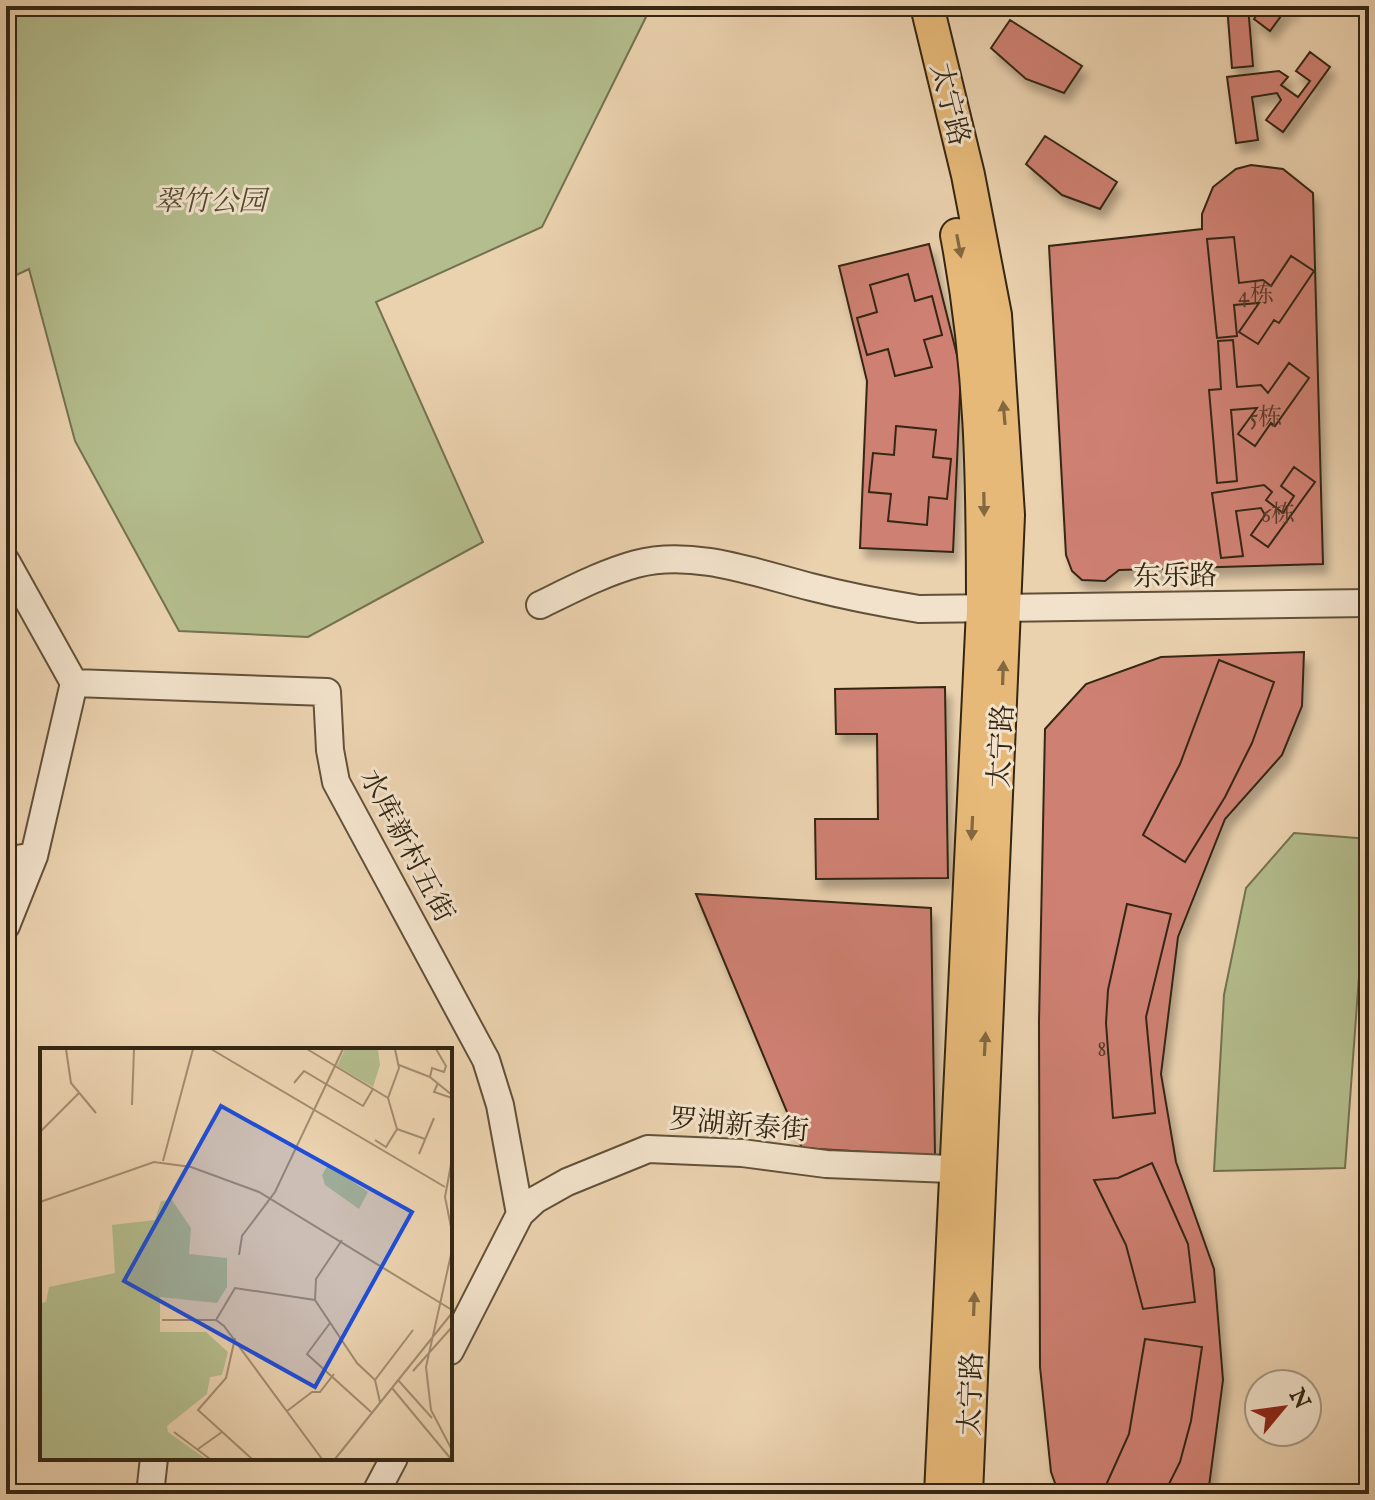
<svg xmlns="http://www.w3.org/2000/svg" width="1375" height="1500" viewBox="0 0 1375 1500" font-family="'IM FELL English','Noto Serif SC',serif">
  <defs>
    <filter id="shadow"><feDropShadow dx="5" dy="9" stdDeviation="4" flood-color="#0004"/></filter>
  </defs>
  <rect width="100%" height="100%" fill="#ebd2af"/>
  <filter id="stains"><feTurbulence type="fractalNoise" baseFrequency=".0025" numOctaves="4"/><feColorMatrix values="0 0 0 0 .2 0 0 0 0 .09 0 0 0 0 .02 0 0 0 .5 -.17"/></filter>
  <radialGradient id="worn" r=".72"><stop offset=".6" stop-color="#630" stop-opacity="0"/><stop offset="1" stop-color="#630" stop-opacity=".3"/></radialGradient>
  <!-- green -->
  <path fill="#b4bd8d" stroke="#747250" stroke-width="2" d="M6,6H639L646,17L542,227L376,302L483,542L308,637L179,631L75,441L29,269L6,280Z
    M1294,833L1369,839L1345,1168L1214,1171L1224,995L1246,888Z"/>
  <!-- building -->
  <path fill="#ce8072" stroke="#342612" stroke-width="2" filter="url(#shadow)" d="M1227,6H1248L1253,66L1232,68Z
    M1263,6H1294L1291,11L1287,8L1270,31L1254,19Z
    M1010,20L1082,66L1064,93L1026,79L991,48Z
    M1310,52L1330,67L1283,132L1266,120L1281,100L1277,93L1252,97L1258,140L1236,143L1227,77L1279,71L1288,77L1281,85L1298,97L1310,81L1296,71Z
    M1045,136L1117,182L1100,209L1062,195L1026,164Z
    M1251,165L1283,169L1313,193L1323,564L1119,570L1105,581L1082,580L1072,571L1066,555L1049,246L1202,229V214L1213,187L1236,169Z
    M1234,237L1239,283L1263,280L1271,286L1291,256L1314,271L1279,323L1274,320L1258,344L1239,332L1259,303L1234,305L1237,336L1217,338L1207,239Z
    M929,244L961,371L953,552L860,548L867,381L839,266Z
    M908,274L915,301L932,296L942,335L924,340L932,367L895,376L888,349L867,355L857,318L877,312L870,285Z
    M1233,340L1237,387L1261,385L1268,393L1289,363L1309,378L1275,426L1271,423L1255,446L1238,434L1257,408L1231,410L1237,481L1217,483L1209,390L1221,389L1218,341Z
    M896,426L936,430L933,457L951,459L947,499L929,497L927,525L888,521L891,494L869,492L873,453L894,455Z
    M1294,467L1315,482L1268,547L1251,535L1265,515L1261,508L1236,511L1243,556L1221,558L1212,493L1264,485L1272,492L1266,500L1283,513L1294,496L1281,486Z
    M1304,652L1302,706L1282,755L1225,819L1178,937L1161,1074L1176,1162L1214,1269L1223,1380L1208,1494H1059L1051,1472L1040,1367L1039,1022L1045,729L1086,684L1161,657Z
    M1219,660L1274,682L1252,743L1225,797L1185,862L1143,835L1180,764Z
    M945,687L948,878L816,879L815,819H878L877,734H836L835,689Z
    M696,894L931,908L935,1156L802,1148Z
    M1127,904L1171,914L1146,1017L1155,1113L1113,1118L1106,1023L1108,990Z
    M1369,974V1064H1365Z
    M1152,1163L1188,1244L1195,1302L1143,1309L1126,1245L1094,1180L1118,1178Z
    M1364,1207H1369V1427L1359,1426Z
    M1145,1339L1202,1347L1191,1421L1180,1462L1164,1494H1102L1129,1434Z
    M1363,1474H1369V1494H1362Z"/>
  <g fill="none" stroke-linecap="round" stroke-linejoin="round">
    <!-- minor casing -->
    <g stroke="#625139" stroke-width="30">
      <path id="minor" d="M6,561L74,683L34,856L6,926
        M540,605C571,590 603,573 636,564C693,549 756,573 811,587C846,596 882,603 919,609L1369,603
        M74,683L327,692L330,750L336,782L486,1060L500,1105L520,1214
        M6,861L34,856
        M450,1351L520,1214L535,1200L567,1182L648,1149L742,1153L826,1164L975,1170
        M150,1494L154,1458
        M375,1494L394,1458"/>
    </g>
    <!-- major casing -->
    <g stroke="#342612" stroke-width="36">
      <path id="major" d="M927,6L968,175L995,315L1008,515L966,1494
        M941,1494L983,610C983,478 982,366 957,235"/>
    </g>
    <!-- minor -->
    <use href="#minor" stroke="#f2e2cb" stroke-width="26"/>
    <!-- major -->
    <use href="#major" stroke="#e6b978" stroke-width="32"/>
  </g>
  <!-- one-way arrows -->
  <defs><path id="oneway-solid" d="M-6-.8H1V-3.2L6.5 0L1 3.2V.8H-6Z" transform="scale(2)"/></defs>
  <g fill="#846840">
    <use href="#oneway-solid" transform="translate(959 246) rotate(79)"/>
    <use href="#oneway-solid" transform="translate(1004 413) rotate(-95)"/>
    <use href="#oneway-solid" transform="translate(984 504) rotate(89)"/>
    <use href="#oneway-solid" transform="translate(1003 673) rotate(-88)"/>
    <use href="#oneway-solid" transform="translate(972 828) rotate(93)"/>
    <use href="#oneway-solid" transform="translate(985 1044) rotate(-87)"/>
    <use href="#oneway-solid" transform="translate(974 1304) rotate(-88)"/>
  </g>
  <g text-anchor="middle" stroke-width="6" stroke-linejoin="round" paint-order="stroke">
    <!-- number labels -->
    <g font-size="24" fill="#5a3c2a">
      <text x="1256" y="302">4栋</text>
      <text x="1266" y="425">5栋</text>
      <text x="1278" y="522">6栋</text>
      <text x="1102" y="1056">8</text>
    </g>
    <!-- street labels -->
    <g font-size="28" fill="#342612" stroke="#f2e2cb">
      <text transform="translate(951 104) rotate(76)" y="10">太宁路</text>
      <text transform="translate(1175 575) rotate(-1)" y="10">东乐路</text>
      <text transform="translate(1000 746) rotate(-87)" y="10">太宁路</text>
      <text transform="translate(408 845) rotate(62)" y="10">水库新村五街</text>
      <text transform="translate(739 1124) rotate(5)" y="10">罗湖新泰街</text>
      <text transform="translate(970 1394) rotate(-88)" y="10">太宁路</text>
    </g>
    <!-- park labels -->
    <g font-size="28" font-style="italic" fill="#544c31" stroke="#f2e2cb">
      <text x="210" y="210">翠竹公园</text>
    </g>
  </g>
  <!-- overview -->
  <g transform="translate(40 1048)">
    <rect width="412" height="412" fill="#ebd2af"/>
    <path d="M305,1H338L340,17L333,39L297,18ZM288,117L328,144L319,161L285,137L282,127ZM132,152L151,180L149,206L187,210V239L177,255L120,249V284H166L188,304L182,327L170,329L167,346L127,378L128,384L166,411H0V255L6,254L9,239L75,225L72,177L115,172L121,153Z" fill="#b4bd8d"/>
    <path fill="none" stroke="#a28d70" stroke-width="2" d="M26,1L31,35L56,65M171,1L405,139M267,1L348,50M396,1L406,18L404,24L392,20L390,29L412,47M359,17L390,29M254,35L264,23L323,58L333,41M398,35L394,44L412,50M92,57L94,1M357,81L385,91M0,84L39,45M335,92L346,99L357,81L348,50L359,20L355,1M379,106L394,70M412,111L405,149L412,184M123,113L153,1M0,154L114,114L151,119L219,144L412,262M302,192L276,231L275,252L317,315L335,332M412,202L386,319L391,362L412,402M199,207L202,188L235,144L303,1M122,272H176L184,278L282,411M176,272L195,240L275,252M290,275L267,306L331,364M195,290L186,330L158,362L212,411M373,323L412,279M358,332L392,370M352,340L411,411M340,354L335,332L373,282M247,363L272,344H280L294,326M134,384L170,411M158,401L182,384M295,411L412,265"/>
    <path fill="#1d4ed8" fill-opacity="0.15" stroke="#1d4ed8" stroke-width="4" d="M181,58L372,164L275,339L84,233Z"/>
    <rect width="412" height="412" fill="none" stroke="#342612" stroke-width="4"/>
  </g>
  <!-- margin -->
  <rect width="1375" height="1500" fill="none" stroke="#ebd2af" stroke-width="32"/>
  <rect x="8" y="8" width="1359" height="1484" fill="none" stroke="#342612" stroke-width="4"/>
  <rect x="16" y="16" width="1343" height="1468" fill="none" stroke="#342612" stroke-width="2"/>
  <!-- north arrow -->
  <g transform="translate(1283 1408) rotate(61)"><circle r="38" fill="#f2e2cb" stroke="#a69781" stroke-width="2"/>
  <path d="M0-6L14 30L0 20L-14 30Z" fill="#8f2418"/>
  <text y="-12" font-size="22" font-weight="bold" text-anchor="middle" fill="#342612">N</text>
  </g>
  <rect width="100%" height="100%" filter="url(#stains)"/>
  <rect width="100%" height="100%" fill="url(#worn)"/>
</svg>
